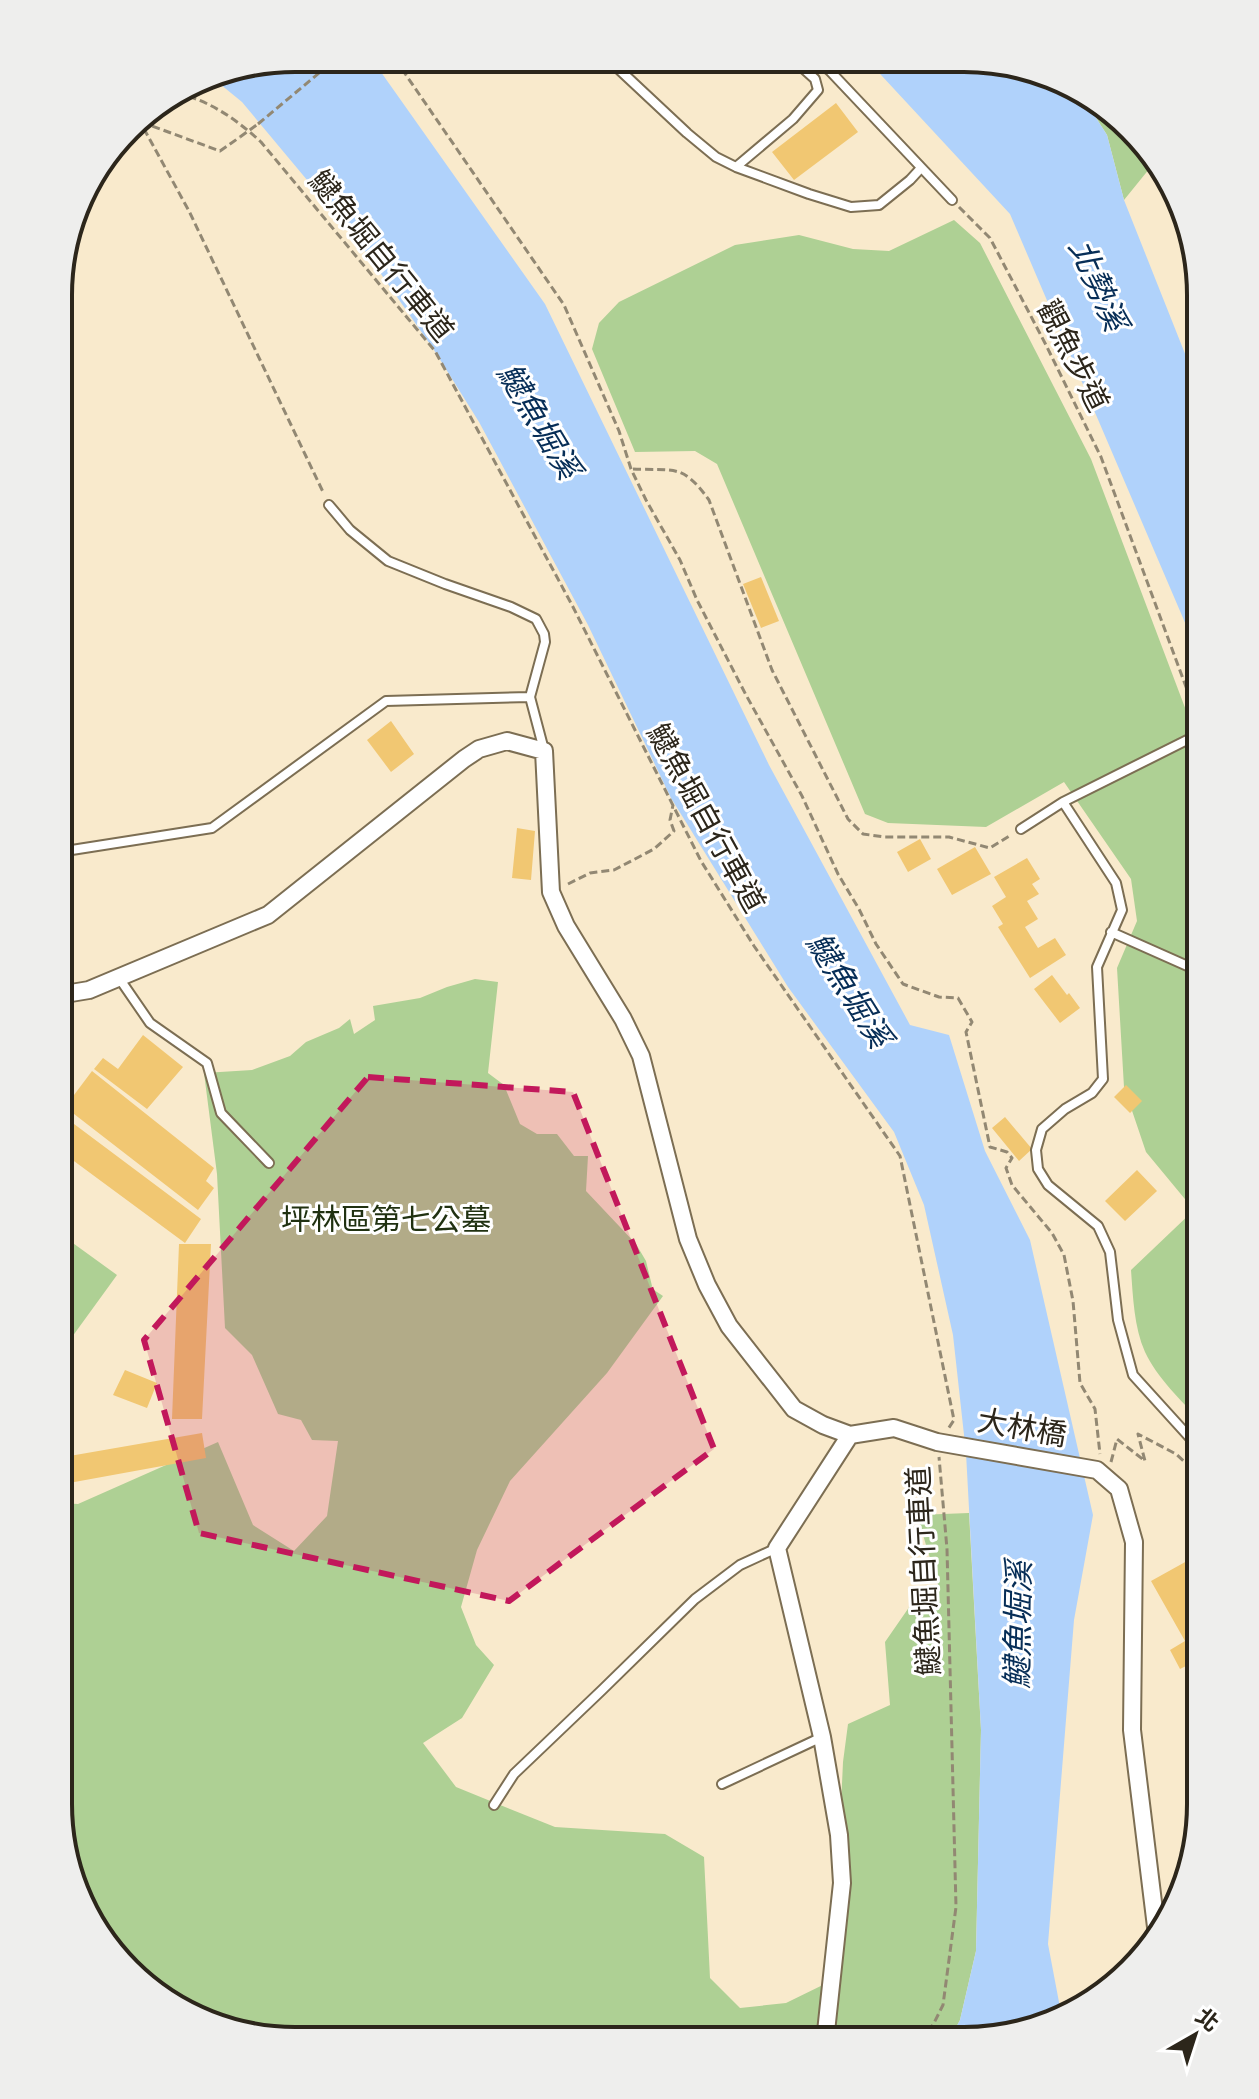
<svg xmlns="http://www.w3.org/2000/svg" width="1259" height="2099" viewBox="0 0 1259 2099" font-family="Mulish,'Noto Sans TC',sans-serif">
  <rect width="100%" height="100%" fill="#f9eacc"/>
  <!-- green -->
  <path fill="#aed094" d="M1084,99L1120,117L1154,163L1124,200L1107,135Z
    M954,220L980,243L1091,459L1201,750V1422C1182,1401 1157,1378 1145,1352C1134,1327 1133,1297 1131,1270L1194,1210L1146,1152L1124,1087L1117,968L1137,921L1131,879L1064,782L986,827L888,823L865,814L717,464L695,451L635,452L592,349L599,323L619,302L735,245L799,235L853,249L889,251Z
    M475,979L498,982L488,1073L504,1085L520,1124L537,1134H557L574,1156H588L586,1191L636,1244L646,1261L652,1286L651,1288L663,1296L607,1373L510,1481L477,1550L461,1607L476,1645L494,1665L462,1718L423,1743L456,1787L510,1809L555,1827L665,1834L704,1857L710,1978L740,2008L786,2003L833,1980L843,1762L848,1724L890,1705L885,1642L912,1603L939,1588L917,1515L969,1513L981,1730L976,1951L960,2020L949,2041L264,2039L150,1992L76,1894L58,1804V1503L78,1504L218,1442L253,1525L294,1551L327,1516L338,1441L312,1440L301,1420L278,1414L252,1355L225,1328L217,1174L204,1073L252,1070L290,1056L306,1042L339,1028L350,1019L354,1034L375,1020L373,1006L420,998L447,987Z
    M59,1233L117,1275L72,1337L59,1328Z"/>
  <!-- water -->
  <path fill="#b0d2fb" d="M295,58H371L545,304L769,765L910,1025L949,1035L985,1151L1030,1240L1093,1515L1074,1620L1048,1944L1062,2018L1054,2023L964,2041H949L960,2020L976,1951L981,1730L966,1453L953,1335L924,1205L894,1132L788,987L671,798L588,625L479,422L434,350L358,241L242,102L209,75Z
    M869,62H1010L1084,99L1107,135L1124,200L1201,394V660L1010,214Z"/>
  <!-- building -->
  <path fill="#f1c772" d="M836,103L858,132L794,180L772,152Z
    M761,577L779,621L761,628L743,584Z
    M391,721L414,754L391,772L367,740Z
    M517,828L535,831L531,880L512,878Z
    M920,839L931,859L908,872L897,852Z
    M975,847L991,874L952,895L937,869Z
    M1027,858L1040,879L1032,884L1039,894L1027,901L1038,919L1025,927L1038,948L1055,938L1066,955L1030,978L998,927L1003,924L992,906L1006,897L994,877Z
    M1052,975L1067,995L1069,993L1080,1008L1060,1023L1034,989Z
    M143,1035L183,1067L147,1109L94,1069L103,1058L118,1069Z
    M92,1071L214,1168L206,1181L214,1188L198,1210L65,1107Z
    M1126,1085L1142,1101L1130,1113L1114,1097Z
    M62,1115L201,1219L185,1243L59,1150V1119Z
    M1005,1117L1032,1149L1019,1161L992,1128Z
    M1137,1170L1157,1191L1125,1221L1105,1201Z
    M179,1244H211L202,1419H172Z
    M125,1370L157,1383L147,1408L113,1395Z
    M202,1433L206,1458L58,1485V1458Z
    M1187,1561L1201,1584V1688L1188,1665L1180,1669L1170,1650L1185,1641L1151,1581Z"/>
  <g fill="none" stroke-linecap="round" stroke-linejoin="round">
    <!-- lane casing -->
    <g stroke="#7c6e53" stroke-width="12">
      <path id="lane" d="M609,60L687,133L716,157L736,167L809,194L851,207L879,205L910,180L921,168
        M818,61L830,71L952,200
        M736,167L793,119L818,90L815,79L795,61
        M329,505L350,530L388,561L445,584L511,607L536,619L544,634L545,642L530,697L544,750
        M1063,802L1116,883L1122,910L1097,967L1103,1079L1092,1093L1065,1109L1042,1129L1036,1150L1038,1169L1048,1185L1098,1226L1110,1252L1118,1320L1133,1375L1201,1450
        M1021,829L1063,802L1201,733
        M59,852L212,828L386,701L530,697
        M1111,932L1201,972
        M119,978L150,1023L207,1063L221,1113L269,1163
        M722,1784L822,1737
        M494,1805L514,1774L602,1690L695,1599L740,1565L777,1548"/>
    </g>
    <!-- street casing -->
    <g stroke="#7c6e53" stroke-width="20">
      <path id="street" d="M59,995L89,990L268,915L464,759L479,749L507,741L544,751L551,892L566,926L623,1019L641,1056L688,1239L707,1285L729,1326L794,1409L823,1425L850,1435L894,1428L937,1442L1097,1470L1119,1489L1134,1542L1132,1730L1157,1935
        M825,2041L842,1883L839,1835L822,1737L777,1548L850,1435"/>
    </g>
    <!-- path -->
    <path stroke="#928873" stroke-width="3" stroke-dasharray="8 4" stroke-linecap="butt" d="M395,59L564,305L619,431L631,469L646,500L680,560L697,600L746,695L802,796L838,874L859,909L876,944L903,984L939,997L958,998L972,1022L966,1032L990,1147L1007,1152L1012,1158L1006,1168L1012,1185L1052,1233L1064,1255L1073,1301L1080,1383L1095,1409L1100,1454
      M177,93C210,101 236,119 261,142L435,351L572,605L701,861L754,946L900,1156L954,1420L948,1429
      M138,118L189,211L324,494
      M141,122L220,151L240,137
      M258,124L337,58
      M959,207L990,238L1046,345L1101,457L1199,722
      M633,469C675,471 682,463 709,500L772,670L848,819L863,834L885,837H949L990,848L1011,835
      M568,884L590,873L614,870L654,849L674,831L670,820L673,805
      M1111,1462L1117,1439L1145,1461L1138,1434L1176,1454L1201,1477
      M921,2041L934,2023L943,2005L956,1907L947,1549L939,1457"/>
    <!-- lane -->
    <use href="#lane" stroke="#fff" stroke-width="8"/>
    <!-- street -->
    <use href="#street" stroke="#fff" stroke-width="16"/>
    <!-- path-bridge -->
    <path stroke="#928873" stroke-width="3" stroke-dasharray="8 4" stroke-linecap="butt" d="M240,137L258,124"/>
  </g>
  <!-- marked area -->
  <path fill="#c2185b" fill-opacity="0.2" stroke="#c2185b" stroke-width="6" stroke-dasharray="16 10" stroke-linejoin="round" d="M368,1077L573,1092L714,1449L509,1601L199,1533L144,1340Z"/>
  <g text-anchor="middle" stroke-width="6" stroke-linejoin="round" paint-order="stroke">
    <!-- street labels -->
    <g font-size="30" fill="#2c261b" stroke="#fff">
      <text transform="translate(381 256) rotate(51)" y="10">𩻸魚堀自行車道</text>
      <text transform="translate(1073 356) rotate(63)" y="10">觀魚步道</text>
      <text transform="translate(706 818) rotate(61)" y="10">𩻸魚堀自行車道</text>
      <text transform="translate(1022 1428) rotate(10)" y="10">大林橋</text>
      <text transform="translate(924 1571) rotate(-93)" y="10">𩻸魚堀自行車道</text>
    </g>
    <!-- park labels -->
    <g font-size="30" fill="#203111" stroke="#fff">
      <text x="386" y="1230">坪林區第七公墓</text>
    </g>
    <!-- water labels -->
    <g font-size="32" font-style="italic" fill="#072e57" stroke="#fff">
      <text transform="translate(1098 285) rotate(66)" y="11">北勢溪</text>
      <text transform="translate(539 421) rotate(59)" y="11">𩻸魚堀溪</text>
      <text transform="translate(849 990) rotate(58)" y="11">𩻸魚堀溪</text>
      <text transform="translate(1018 1625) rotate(-89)" y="11">𩻸魚堀溪</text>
    </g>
  </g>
  <!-- crop -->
  <path d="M0 0H1259V2099H0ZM295 72H964A223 223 0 0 1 1187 295V1804A223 223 0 0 1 964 2027H295A223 223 0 0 1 72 1804V295A223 223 0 0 1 295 72Z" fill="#eeeeed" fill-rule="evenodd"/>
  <path fill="none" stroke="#2c261b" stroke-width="4" d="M295 72H964A223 223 0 0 1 1187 295V1804A223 223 0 0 1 964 2027H295A223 223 0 0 1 72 1804V295A223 223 0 0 1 295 72Z"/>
  <!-- north arrow -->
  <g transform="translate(1195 2035) rotate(39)" stroke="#ffffff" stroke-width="6" paint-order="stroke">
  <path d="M0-6L14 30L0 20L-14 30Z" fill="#2c261b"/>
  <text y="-12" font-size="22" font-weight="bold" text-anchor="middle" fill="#2c261b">北</text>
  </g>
</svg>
